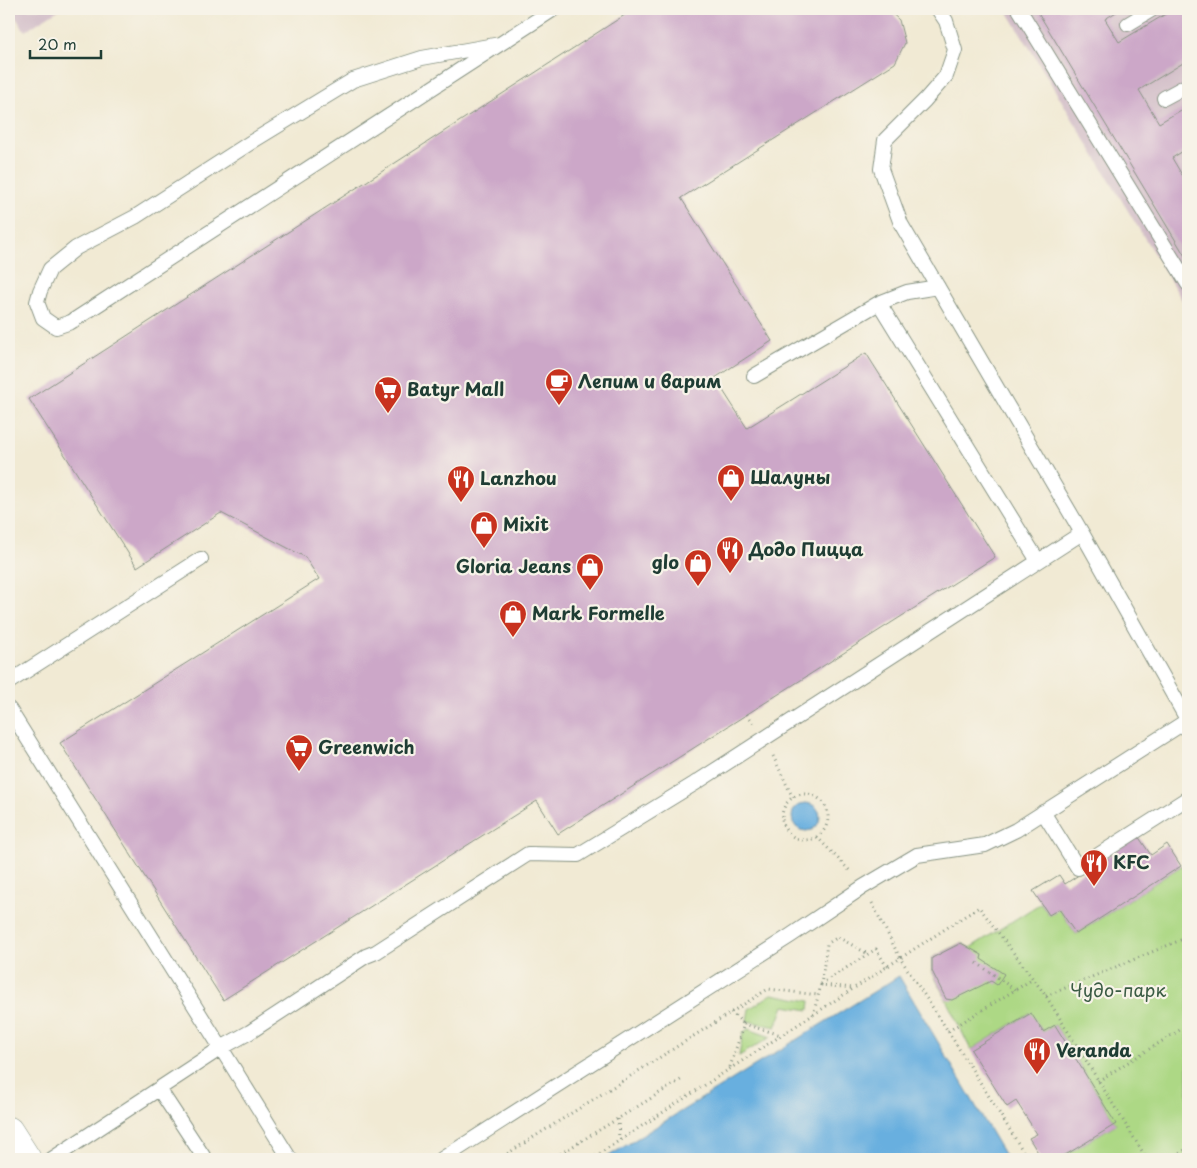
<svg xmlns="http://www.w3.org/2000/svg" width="1197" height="1168" viewBox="0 0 1197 1168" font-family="'Playpen Sans',sans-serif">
  <rect width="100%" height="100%" fill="#f7f3e8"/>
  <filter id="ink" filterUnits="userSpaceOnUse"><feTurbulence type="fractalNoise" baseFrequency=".02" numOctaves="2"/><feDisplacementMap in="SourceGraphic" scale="10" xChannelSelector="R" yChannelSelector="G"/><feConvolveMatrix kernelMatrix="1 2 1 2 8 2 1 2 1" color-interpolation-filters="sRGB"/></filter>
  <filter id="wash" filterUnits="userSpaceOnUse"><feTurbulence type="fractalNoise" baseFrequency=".0096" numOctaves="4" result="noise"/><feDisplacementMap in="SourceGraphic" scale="20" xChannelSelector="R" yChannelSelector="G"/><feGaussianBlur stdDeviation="1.12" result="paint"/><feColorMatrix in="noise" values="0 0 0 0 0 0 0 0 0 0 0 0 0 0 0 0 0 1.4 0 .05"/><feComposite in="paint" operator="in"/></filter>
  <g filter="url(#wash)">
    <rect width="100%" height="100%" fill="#f1ead4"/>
    <!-- industrial -->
    <path fill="#d2bdc8" d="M10,9H60L25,31Z
      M1006,9H1188V310Z"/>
    <!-- green -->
    <path fill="#add885" stroke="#668a5c" d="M1188,864V1159H1059L1116,1124L1055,1025L1043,1032L1030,1013L971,1050L932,971V958L961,943L970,948L1041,903L1049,915L1059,909L1076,934L1181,866Z
      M772,994L810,1001L809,1010L784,1006L776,1027L747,1021L749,1009Z
      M748,1029L771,1037L739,1056L743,1033Z"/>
    <!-- water -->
    <path fill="#68afdf" stroke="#44768a" d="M792 817a14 14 0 1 1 28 0a14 14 0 1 1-28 0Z
      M899,976L1007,1159H604Z"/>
    <g id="blocks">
      <!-- building -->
      <path fill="#cca7c8" d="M634,9H887L899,20L905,43L895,63L681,198L772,341L715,378L747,428L866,353L995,557L558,834L537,801L223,1000L60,743L319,579L305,557L221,513L137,567L29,399Z
        M1036,9H1121L1105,19L1119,42L1174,9H1188V60L1139,90L1159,123L1188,106V148L1172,158L1188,185V261Z
        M1138,836L1151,855L1167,844L1181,866L1076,934L1059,909L1049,915L1033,891L1059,875L1065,884Z
        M961,943L982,955L981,959L1004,974L997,985L991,981L952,1000L946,999L932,971V958Z
        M1031,1013L1043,1032L1055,1025L1116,1124L1059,1159H1042L1029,1138L1037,1134L1016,1101L1007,1107L971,1050Z"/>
    </g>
  </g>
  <g filter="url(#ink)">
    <use href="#blocks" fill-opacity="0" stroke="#889484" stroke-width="1"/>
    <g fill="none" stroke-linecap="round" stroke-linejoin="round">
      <!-- lane casing -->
      <g stroke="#889484" stroke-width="16">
        <path id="lane" d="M938,9L946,21L955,50L946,76L925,100L885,140L881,169L901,224L1082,533L1188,721
          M1019,9L1188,284
          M1128,24L1153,9
          M500,44L422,58L353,80L253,141L135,217L76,248L50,269L40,291L37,302L43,318L56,327L71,322L500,44L554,9
          M1164,98L1188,85
          M879,303L1038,561
          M754,376L879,303L907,292L938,287
          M9,682L201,559
          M9,709L221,1048L250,1032L366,956L376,952L528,854L578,855L694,784L1082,533
          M1043,812L1078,868L1188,798
          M159,1089L205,1159
          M52,1159L221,1048L290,1159
          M442,1159L790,936L863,887L917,855L985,845L1016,830L1188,720"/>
      </g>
      <!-- street casing -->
      <g stroke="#889484" stroke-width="29">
        <path id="street" d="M9,1131L27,1159"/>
      </g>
      <!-- path -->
      <path stroke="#889484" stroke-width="3" stroke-dasharray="1 4" stroke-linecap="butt" d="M747,714L754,724
        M773,756L793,798
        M782 817a23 23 0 1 1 46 0a23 23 0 1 1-46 0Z
        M817,837L851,872
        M872,903L900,958L948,1031L1028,1159
        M977,963L1015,990
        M821,984L876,949L887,967
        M821,985L827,944L838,937L868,954
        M1046,996L1188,937
        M731,1012L744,1024
        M813,1015L821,985L853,988
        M948,1031L1033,979
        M730,1067L744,1024L781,1035
        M1098,1081L1188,1025
        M618,1119L619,1140
        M499,1159L768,989L818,995
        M552,1159L684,1078
        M591,1159L979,907L1046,996L1147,1159
        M1171,1159L1188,1148"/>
      <!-- lane -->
      <use href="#lane" stroke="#fff" stroke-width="14"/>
      <!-- street -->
      <use href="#street" stroke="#fff" stroke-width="28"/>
    </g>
  </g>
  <!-- icons -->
  <defs>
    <g id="cafe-pin" transform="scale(1.4375)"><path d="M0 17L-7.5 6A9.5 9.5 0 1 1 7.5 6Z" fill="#c8321e" stroke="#f7f3e8"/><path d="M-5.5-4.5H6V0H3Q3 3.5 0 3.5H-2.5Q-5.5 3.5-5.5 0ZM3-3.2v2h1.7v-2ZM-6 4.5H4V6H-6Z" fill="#fff"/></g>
    <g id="supermarket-pin" transform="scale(1.4375)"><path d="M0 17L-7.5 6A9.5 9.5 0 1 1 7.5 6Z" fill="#c8321e" stroke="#f7f3e8"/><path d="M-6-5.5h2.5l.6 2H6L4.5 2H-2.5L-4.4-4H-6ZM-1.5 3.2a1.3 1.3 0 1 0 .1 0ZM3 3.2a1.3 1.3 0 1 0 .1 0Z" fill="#fff"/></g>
    <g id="shop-pin" transform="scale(1.4375)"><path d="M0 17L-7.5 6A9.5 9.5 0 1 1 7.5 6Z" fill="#c8321e" stroke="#f7f3e8"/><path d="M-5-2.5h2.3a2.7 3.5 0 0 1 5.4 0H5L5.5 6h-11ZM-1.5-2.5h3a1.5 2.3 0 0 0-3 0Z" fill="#fff"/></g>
    <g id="restaurant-pin" transform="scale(1.4375)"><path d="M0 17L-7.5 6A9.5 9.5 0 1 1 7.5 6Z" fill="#c8321e" stroke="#f7f3e8"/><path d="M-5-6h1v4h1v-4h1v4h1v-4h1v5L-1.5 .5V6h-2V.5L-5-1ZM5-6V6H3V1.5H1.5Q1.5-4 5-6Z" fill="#fff"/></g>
  </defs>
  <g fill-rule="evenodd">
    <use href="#cafe-pin" x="559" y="382"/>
    <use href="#supermarket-pin" x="388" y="390"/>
    <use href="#shop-pin" x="731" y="478"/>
    <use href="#restaurant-pin" x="461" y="479"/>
    <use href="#shop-pin" x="484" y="525"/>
    <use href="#restaurant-pin" x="730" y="550"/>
    <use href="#shop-pin" x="698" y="563"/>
    <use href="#shop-pin" x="590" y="567"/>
    <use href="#shop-pin" x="513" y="614"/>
    <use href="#supermarket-pin" x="299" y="748"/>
    <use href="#restaurant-pin" x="1094" y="863"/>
    <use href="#restaurant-pin" x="1037" y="1051"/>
  </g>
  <g text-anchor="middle" stroke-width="4.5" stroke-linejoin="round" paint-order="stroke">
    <!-- poi labels -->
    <g font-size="18" font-weight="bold" fill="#1f3d34" stroke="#f7f3e8" text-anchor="start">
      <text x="578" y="388">Лепим и варим</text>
      <text x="407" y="396">Batyr Mall</text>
      <text x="750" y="484">Шалуны</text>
      <text x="480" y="485">Lanzhou</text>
      <text x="503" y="531">Mixit</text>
      <text x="749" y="556">Додо Пицца</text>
      <text x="679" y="569" text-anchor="end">glo</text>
      <text x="571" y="573" text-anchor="end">Gloria Jeans</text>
      <text x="532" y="620">Mark Formelle</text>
      <text x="318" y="754">Greenwich</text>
      <text x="1113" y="869">KFC</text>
      <text x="1056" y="1057">Veranda</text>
    </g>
    <!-- park labels -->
    <g font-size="18" fill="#3b5c44" stroke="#f7f3e8">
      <text x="1118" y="997">Чудо-парк</text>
    </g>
  </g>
  <!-- margin -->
  <rect width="1197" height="1168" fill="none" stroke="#f7f3e8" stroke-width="30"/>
  <!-- scale -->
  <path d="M30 50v8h71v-8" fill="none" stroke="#1f3d34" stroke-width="2.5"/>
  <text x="38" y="50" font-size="15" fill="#1f3d34" stroke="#f7f3e8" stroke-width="4" paint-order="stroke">20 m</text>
</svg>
